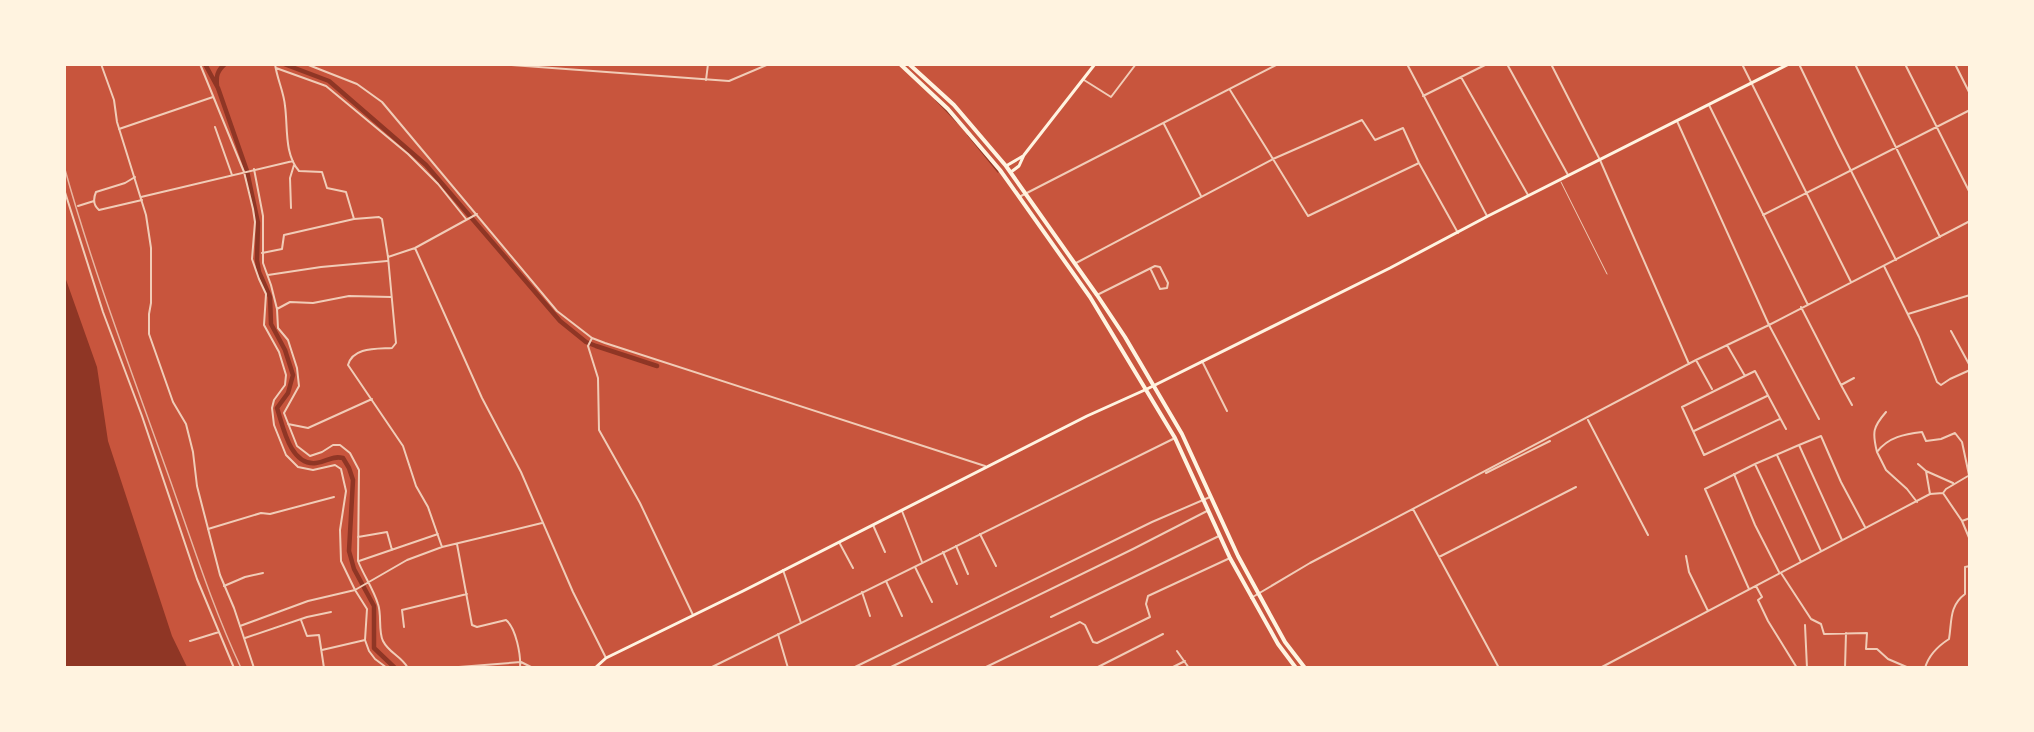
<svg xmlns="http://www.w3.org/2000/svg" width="2034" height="732" viewBox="0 0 2034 732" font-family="'Varela Round',sans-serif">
  <rect width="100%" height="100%" fill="#c8553d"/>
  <!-- water -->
  <path fill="#8f3625" d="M64,274L97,367L108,441L172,636L187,667H65Z"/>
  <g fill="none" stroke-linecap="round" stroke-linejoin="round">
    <!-- stream -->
    <path stroke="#8f3625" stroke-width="1.5" d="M936,100L957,122
      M968,135L998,172"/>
    <!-- canal -->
    <path stroke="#8f3625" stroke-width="4.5" d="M205,64L218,88L247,171L258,223L257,260L259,272L270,297L271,324L285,350L293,375L288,393L277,408C283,426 290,466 316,463C326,462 332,455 343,458L349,468L353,480L349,551L354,569L374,606V648L395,668
      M284,64L329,81L426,165L560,321L586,342L596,346L657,366
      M217,86C216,76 217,71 225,64"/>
    <!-- service -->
    <path stroke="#f1ccb7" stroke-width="1" d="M1561,182L1607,274"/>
    <!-- minor -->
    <path stroke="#f1ccb7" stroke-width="2" d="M200,64L244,172L253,209L255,222L252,259L259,279L266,294L264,325L279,352L286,375L285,385L274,400L272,408L274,425L286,455L298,467L313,470L335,465L341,469L346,491L340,530L341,561L355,590L367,609L365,640L369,651L375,659L387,668
      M275,64C277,79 284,92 285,106C288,127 284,154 299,171L322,172L327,188L346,192L354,219L379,217L382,219L388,257L396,343L392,348C376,349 353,347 348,365L403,446L416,486L428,507L442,547
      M306,64L357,84L382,102L557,311L592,338L605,343L985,466
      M1407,64L1487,216
      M1507,64L1568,175
      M1551,64L1600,160L1689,364
      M1742,64L1851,282
      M1799,64L1838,145L1896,260
      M1855,64L1940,237
      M1905,64L1970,193
      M1955,64L1970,94
      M276,68L326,86L408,154L438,184L466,219
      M1461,77L1528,195
      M706,80L708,64
      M1084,80L1111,97L1136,64
      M1230,90L1273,159L1362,120L1375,140L1403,128L1419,163L1458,233
      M1423,96L1487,64
      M1709,105L1808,305
      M1677,121L1769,325L1819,419
      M1164,124L1201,196
      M215,127L232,175
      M119,129L213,97
      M254,169L263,216V263L271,285L277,309L278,328L288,340L297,368L299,386L284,413L297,446L310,456L322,452L333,445H340L350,453L359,470L358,561C364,576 373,588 378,604C382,615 378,631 383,641C389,653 401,656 408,668
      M135,177L125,183L96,192C93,199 93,205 99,210L142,200
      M64,189L103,312L142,416L197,579L234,668
      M141,197L293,161
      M1019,197L1278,64
      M78,206L94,201
      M291,208L290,178L294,165
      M1763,215L1970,110
      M415,248L482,398L521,472L573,592L606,658
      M262,253L282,249L284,235L354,219
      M388,257L415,248L477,214
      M1076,263L1273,159L1308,216L1419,163
      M1884,266L1919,337L1937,382L1941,385L1950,379L1970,370
      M268,275L321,267L387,261
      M1097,295L1155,266L1160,267L1168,283L1167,288L1160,289L1151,270
      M1801,307L1841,385L1854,378
      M277,309L290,302L313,303L349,296L391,297
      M1908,314L1970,295
      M1951,331L1970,366
      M592,338L588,346L598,378L599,430L640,503L693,615
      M1727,345L1745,376
      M1696,360L1712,389
      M1202,361L1227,411
      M1841,385L1852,405
      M1780,419L1704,455L1682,407L1755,371L1786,429
      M1588,420L1648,535
      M288,424L308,428L372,399
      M1694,431L1767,396
      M1799,445L1821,436L1841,482L1865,527
      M1877,452C1872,432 1873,427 1886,412
      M1777,455L1821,551
      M1755,464L1801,562
      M1918,464L1926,471L1930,494
      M1926,471L1953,483
      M1486,473L1550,441
      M1734,474L1755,525L1779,572
      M1943,493L1946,489L1968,476
      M1917,502L1907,489L1886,470L1877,452C1888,437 1905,434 1922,432L1926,441L1941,439L1955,433L1962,442L1969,475
      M1413,509L1499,668
      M902,511L922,562
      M1962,521L1970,518
      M873,525L885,552
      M208,529L261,513L270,514L334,497
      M980,534L996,566
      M358,537L387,532L392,550
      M839,542L853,568
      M457,544L472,625L477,627L506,620C516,628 521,655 520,668
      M956,546L968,574
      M943,552L957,584
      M1686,556L1689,572L1708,611
      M1439,557L1576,487
      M359,561L438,534
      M915,567L932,602
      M783,570L801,623
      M1781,573L1811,619L1821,624L1824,634L1867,633L1866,649H1877L1888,659L1909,668
      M886,581L902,616
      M224,586L245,577L263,573
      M1756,586L1762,597L1758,600L1768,621L1797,668
      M1749,589L1705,489L1755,464L1799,445L1842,540
      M862,592L870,616
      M1251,598L1310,563L1696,360L1769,325L1970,221
      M1051,617L1219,536
      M301,620L307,636L319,635L324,668
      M1805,625L1807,668
      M240,626L308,601L355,590L407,560L442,547L542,523
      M404,627L402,610L467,594
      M778,634L788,668
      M245,638L307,617L331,612
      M190,641L219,632
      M322,650L365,640
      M1177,651L1189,668
      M446,668L521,662L531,667L542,668
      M853,668L1152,522L1210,497
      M889,668L1133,549L1207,511
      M1096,668L1163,634
      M1171,668L1185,661
      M1600,668L1930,494L1943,493L1962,521L1970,540
      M1845,668L1846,633
      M1925,668C1929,654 1938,646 1949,639C1952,621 1949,606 1965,594V567L1970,566"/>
    <!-- tertiary -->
    <path stroke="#f1ccb7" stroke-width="2" d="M101,64L114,100L117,122L146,215L151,248V303L149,314V334L173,402L186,424L193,452L197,486L220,575L234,608L254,668
      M498,64L729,81L769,64
      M710,668L1175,438
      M984,668L1080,622L1085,625L1093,642L1097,643L1150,617L1146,604L1148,596L1230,558"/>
    <!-- primary -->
    <path stroke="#fff3e0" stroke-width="3" d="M1006,166L1023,156
      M1011,172L1019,166L1024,155L1095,64
      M595,668L606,658L743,591L1087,416L1147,389L1390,268L1488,216L1789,64"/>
    <!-- trunk -->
    <path stroke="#fff3e0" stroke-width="4" d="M900,64L948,109L1000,170L1090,297L1175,438L1230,558L1278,644L1296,668
      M909,64L954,105L1006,166L1097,295L1125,337L1182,434L1238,556L1285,642L1305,668"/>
    <!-- rail -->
    <path stroke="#e9b49f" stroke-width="1.5" d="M64,166C92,267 129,365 164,463C189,532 210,602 241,668"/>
  </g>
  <!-- border -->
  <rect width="2034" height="732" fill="none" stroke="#fff3e0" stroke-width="132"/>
</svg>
